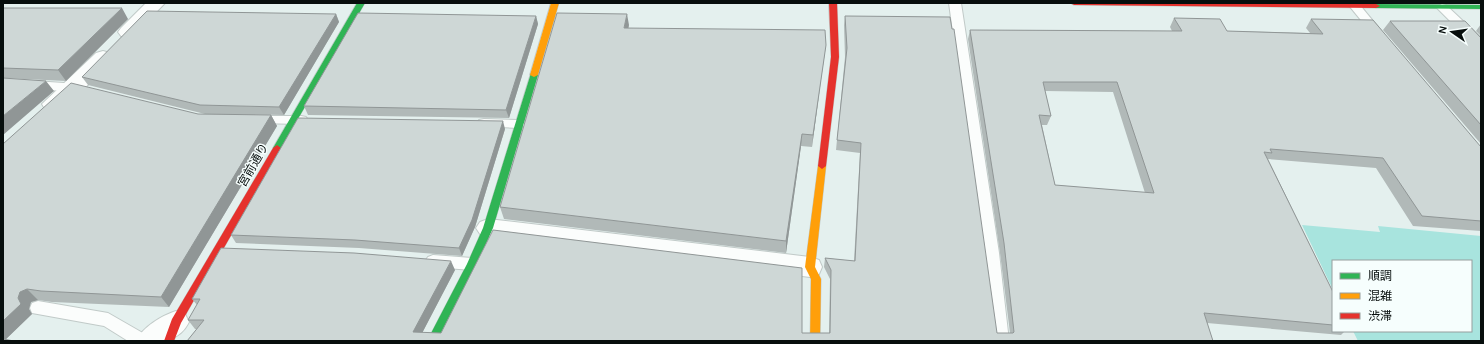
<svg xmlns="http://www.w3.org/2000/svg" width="1484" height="344" viewBox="0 0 1484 344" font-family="Karla,'Noto Sans JP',sans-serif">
  <rect width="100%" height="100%" fill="#e4f0ee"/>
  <!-- green -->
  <path fill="#a8e4de" d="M1302,225L1380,232L1378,226L1481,236V341H1358L1353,331H1471V261H1333V290Z"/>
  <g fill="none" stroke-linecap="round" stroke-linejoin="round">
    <!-- lane casing -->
    <g stroke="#c1cac8" stroke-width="2">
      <path id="lane" d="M949,3H961L999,253L1009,341H993L983,253Z
        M1351,4H1359L1382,32L1384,34L1382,36H1374L1351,8L1349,6Z
        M1442,4L1446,5L1481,38V49L1477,48L1436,7Z
        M3,79L79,84L85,88L79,92L3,87Z
        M256,116H301L306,117L308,120L306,123L301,124L251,123L249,120L251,117Z
        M484,119L518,120L523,121L525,124L523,127L518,128L479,126L477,123L479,120Z
        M433,255L472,258L478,260L480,264L478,268L472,270L433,267L428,265L425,261L428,257Z
        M38,301L108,313L148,336L150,341H128L104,326L32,313L30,308L32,303Z"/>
    </g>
    <!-- street casing -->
    <g stroke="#c1cac8" stroke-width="2">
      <path id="street" d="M146,3H165L133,36L127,37L121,36L118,32L121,28Z
        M103,51L110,53L112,57C105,69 70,105 57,109C53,111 49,110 45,109L42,104L96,53Z
        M488,219L810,257L819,260L822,267L819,274L810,277L488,237L480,234L476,228L480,222Z
        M176,311L185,314L189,322C178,344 158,341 136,341C143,327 161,316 176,311Z"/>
    </g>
    <!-- fast casing -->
    <g stroke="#c1cac8" stroke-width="1">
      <path id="fast" d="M357,3H365L280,150H274L273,148Z
        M1373,4L1481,5V9L1376,8L1372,6Z
        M531,73H537L538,75L493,228L477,264L438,341H427L467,264L483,228Z"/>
    </g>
    <!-- slow casing -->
    <g stroke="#c1cac8" stroke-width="1">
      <path id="slow" d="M551,3H559L538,75L534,77L530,75Z
        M822,163L826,166L815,267L821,279L820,341H810L811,279L805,267L818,166Z"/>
    </g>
    <!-- jam casing -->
    <g stroke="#c1cac8" stroke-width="1">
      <path id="jam" d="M829,3H837L839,57L826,166L822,169L818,166L831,57Z
        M1070,3L1376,4L1380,6L1376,8L1074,5Z
        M277,145L281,148L181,323L174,341H164L172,319L273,148Z"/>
    </g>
    <!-- lane -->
    <use href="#lane" fill="#fbfdfc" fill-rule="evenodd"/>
    <!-- street -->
    <use href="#street" fill="#fbfdfc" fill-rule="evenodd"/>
    <!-- fast -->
    <use href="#fast" fill="#30b455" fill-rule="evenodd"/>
    <!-- slow -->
    <use href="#slow" fill="#ff9f0a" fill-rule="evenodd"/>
    <!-- jam -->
    <use href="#jam" fill="#e5322d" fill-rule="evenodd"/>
  </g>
  <!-- wall -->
  <path fill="#b1b9b8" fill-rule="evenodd" d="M3,8L128,19L66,81L3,78Z
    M336,14L339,22L284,115L205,114L88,85L82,77Z
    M536,16L538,24L509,118L308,115L304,106Z
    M845,16L997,333H1010L1000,253L968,39L970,30L1172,31L1170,27L1174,18L1227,31L1310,33L1306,28L1311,19L1481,147V231L1413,226L1376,168L1268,159L1333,292V331H1345L1341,335L1207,323L1213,341H187L197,329H195L188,320L197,305L192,299L455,270L422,333H829L830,279L824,267L825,258L854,261L860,153L836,150L845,57L844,25ZM1045,91L1113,92L1145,193L1055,185L1042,125H1047L1051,116Z
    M1390,21L1481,38V144L1383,30Z
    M1481,24V36L1476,31Z
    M629,25L628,28L824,57L812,147L801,146L786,253L504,219L500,207Z
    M198,114L271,115L277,126L169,307L52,302L38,300L31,302L29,309L32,314L6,339L3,341V144Z
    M505,129L475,227L462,256L359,248L236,243L231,235Z"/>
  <!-- shaded-wall -->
  <path fill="#909696" d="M122,8L128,19L66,81L58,70Z
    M336,14L339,22L284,115L279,107Z
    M627,14L629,25L626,40L624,28Z
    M536,16L538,24L509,118L506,110Z
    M826,45L824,57L812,147L813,135Z
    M46,81L54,91L3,135V116Z
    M271,115L277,126L169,307L161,297Z
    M503,121L505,129L475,227L462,256L459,248Z
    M802,134L801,146L786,253V241Z
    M451,261L455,270L418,341L413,332Z
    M27,289L38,300L31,302L29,309L32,314L4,341H3V321L18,298L20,292Z"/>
  <!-- building -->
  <path fill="#ced7d6" stroke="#909696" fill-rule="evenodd" d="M3,8H122L58,70L3,68Z
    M147,11L336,14L279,107L200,105L82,77Z
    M358,13L536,16L506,110L304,106Z
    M557,13L627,14L624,28L825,30L826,45L813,135L802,134L786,241L500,207Z
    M845,16L950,17L952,29H954L997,333H1013L1014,332L1004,243L970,30L1182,31L1174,18L1220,19L1227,31L1323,34L1311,19L1373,20L1481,147V221L1422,216L1383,158L1270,149L1272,153L1264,152L1333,292V325L1204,313L1213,341H187L204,320H188L200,299H192L221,248L354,253L451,261L413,332L441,333L493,230L802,268V333H830L831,270L825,258L855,261L861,143L837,140L847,48ZM1043,82H1117L1154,193L1055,185L1039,115L1051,116Z
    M1390,21H1465L1481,38V125Z
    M3,78L46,81L3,116Z
    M71,83L198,114L271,115L161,297L41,291L27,289L20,292L18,298L21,304L3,321V144Z
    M298,118L503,121L472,220L459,248L355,240L231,235Z
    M3,339L14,341H3Z"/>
  <g text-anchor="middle" stroke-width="3" stroke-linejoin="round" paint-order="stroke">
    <!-- street labels -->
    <g font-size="12" fill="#070e0d" stroke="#f6fefd">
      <text transform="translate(253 165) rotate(-60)" y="4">宮前通り</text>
    </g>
  </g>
  <!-- border -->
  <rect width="1484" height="344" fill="none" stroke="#070e0d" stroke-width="8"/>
  <!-- legend -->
  <rect x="1332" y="260" width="140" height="72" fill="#f6fefd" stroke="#969e9d"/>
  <rect x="1340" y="273" width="20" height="6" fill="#30b455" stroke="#969e9d"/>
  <text x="1368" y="280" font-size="12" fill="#070e0d">順調</text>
  <rect x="1340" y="293" width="20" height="6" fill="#ff9f0a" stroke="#969e9d"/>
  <text x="1368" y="300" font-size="12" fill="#070e0d">混雑</text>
  <rect x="1340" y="313" width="20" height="6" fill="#e5322d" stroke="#969e9d"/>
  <text x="1368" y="320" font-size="12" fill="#070e0d">渋滞</text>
  <!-- north arrow -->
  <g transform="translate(1452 32) rotate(283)" stroke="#f6fefd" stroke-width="3" paint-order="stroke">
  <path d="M0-3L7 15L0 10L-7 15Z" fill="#070e0d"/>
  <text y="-6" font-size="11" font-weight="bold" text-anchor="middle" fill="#070e0d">N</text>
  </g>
</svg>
